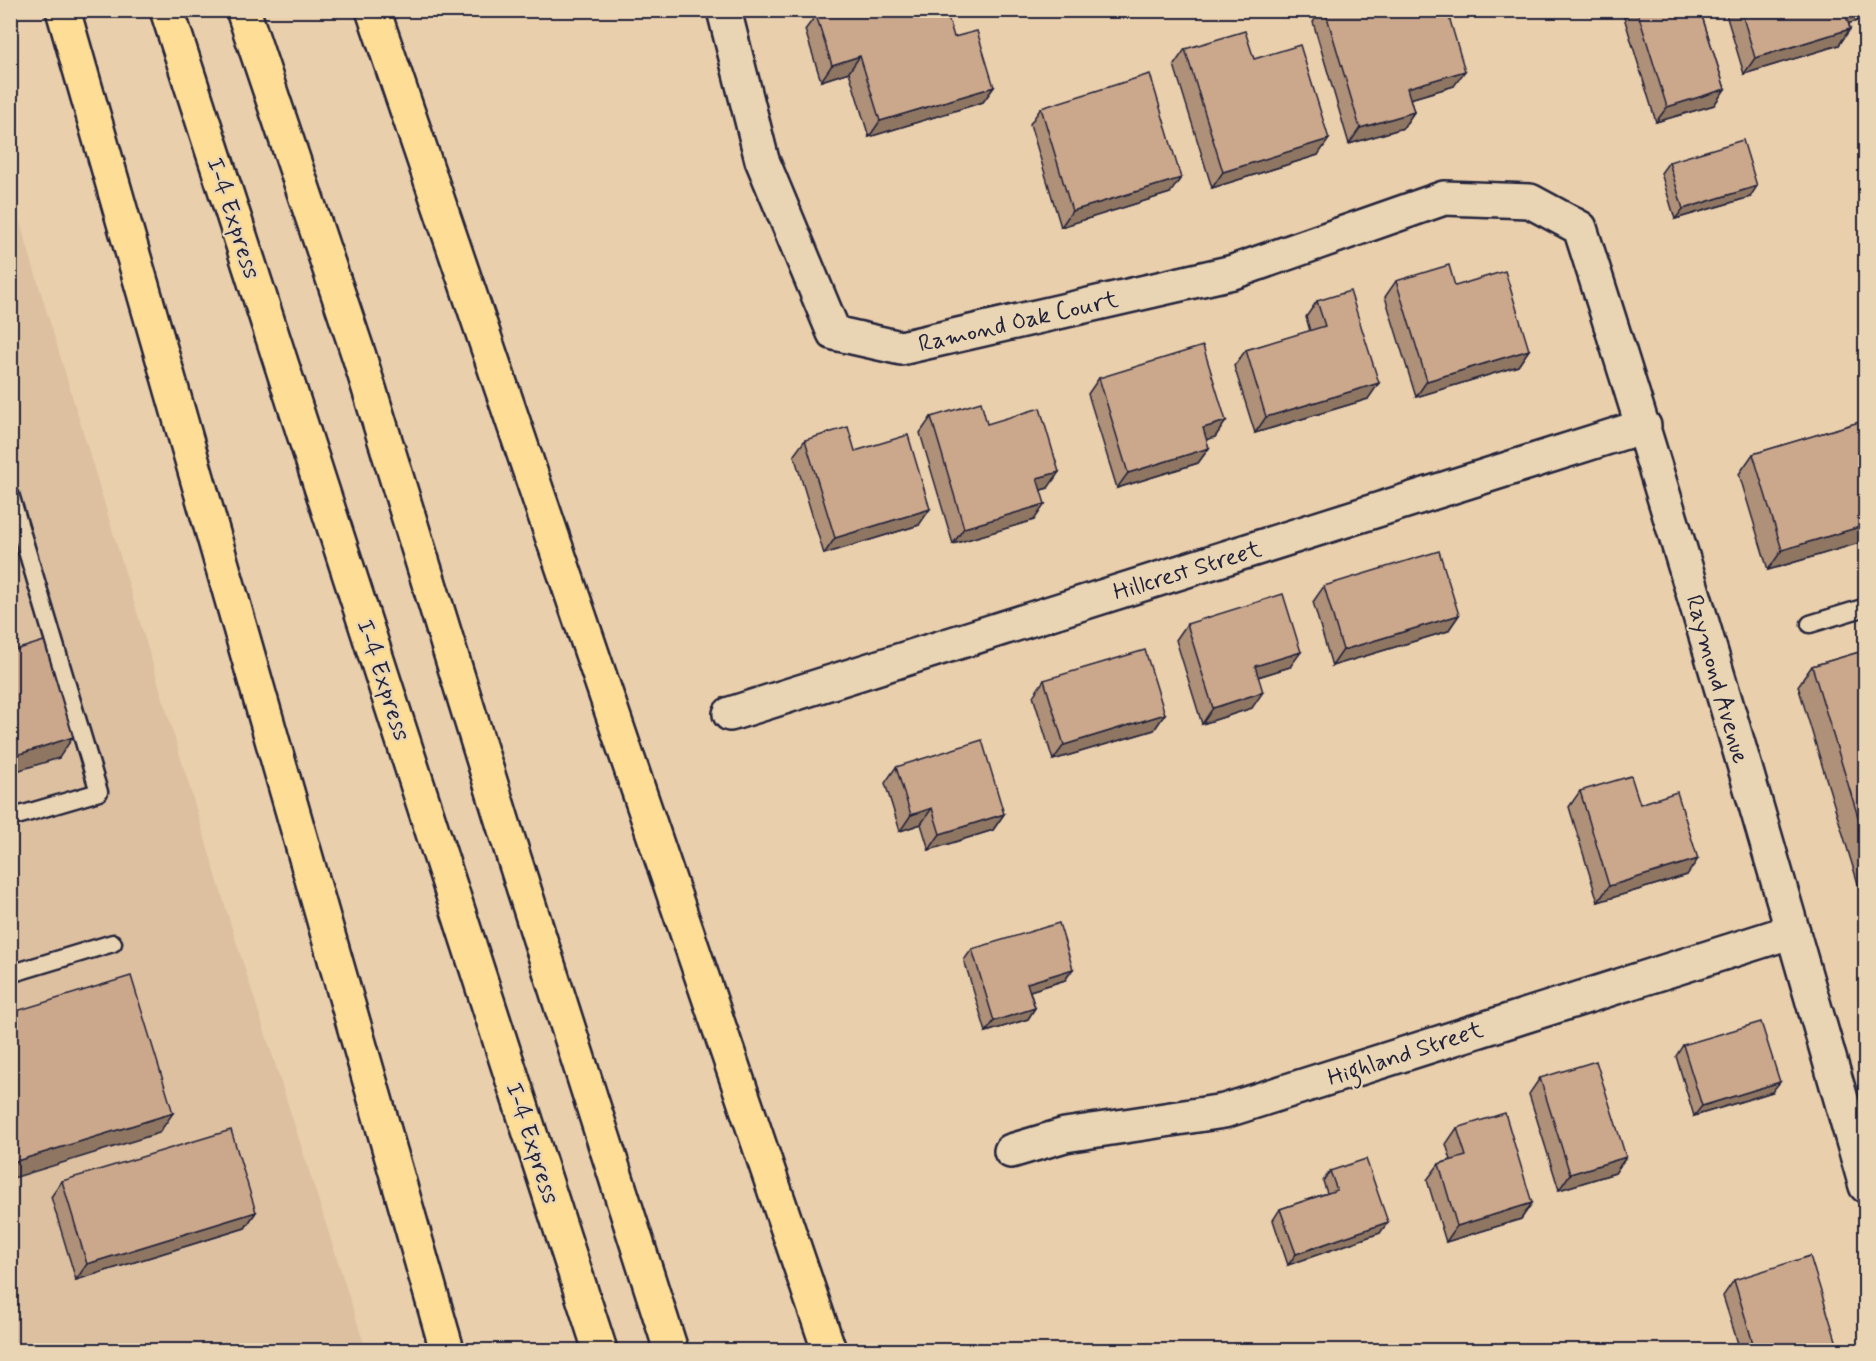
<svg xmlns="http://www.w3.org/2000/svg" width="1876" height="1361" viewBox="0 0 1876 1361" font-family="Mynerve,sans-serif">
  <rect width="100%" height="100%" fill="#eacfac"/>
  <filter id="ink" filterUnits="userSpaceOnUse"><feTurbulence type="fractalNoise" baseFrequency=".0167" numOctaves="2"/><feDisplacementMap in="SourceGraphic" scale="12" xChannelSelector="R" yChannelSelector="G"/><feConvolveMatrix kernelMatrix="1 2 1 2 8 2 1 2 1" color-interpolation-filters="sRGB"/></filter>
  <g filter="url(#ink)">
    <!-- built -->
    <path fill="#ddc0a0" d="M10,189L230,922L366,1350H11Z"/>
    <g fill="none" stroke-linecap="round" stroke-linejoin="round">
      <!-- lane casing -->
      <g stroke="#22223b" stroke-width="21">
        <path id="lane" d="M10,494L99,792L10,818
          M1810,624L1866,607
          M10,974L113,943"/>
      </g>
      <!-- street casing -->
      <g stroke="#22223b" stroke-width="38">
        <path id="street" d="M724,10L762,160L834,333L901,348L1233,272L1444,198L1530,201L1580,228C1682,545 1774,866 1866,1186
          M730,714L1644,426
          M1011,1151L1065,1135L1224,1111L1793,931"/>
      </g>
      <!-- highway casing -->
      <g stroke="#22223b" stroke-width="38">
        <path id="highway" d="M63,10L447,1350
          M167,10L600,1350
          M243,10L359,356L506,833L671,1350
          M373,10L829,1350"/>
      </g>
      <!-- lane -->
      <use href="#lane" stroke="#e9d5b3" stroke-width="16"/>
      <!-- street -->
      <use href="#street" stroke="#e9d5b3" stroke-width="33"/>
      <!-- highway -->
      <use href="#highway" stroke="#fedd96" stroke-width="33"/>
    </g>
    <!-- wall -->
    <path fill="#af9078" stroke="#22223b" stroke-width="1.5" d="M1321,10H1447L1454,86L1410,99L1414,112L1403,128L1349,144L1313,22Z
      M1625,10H1700L1725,89L1714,105L1656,122L1623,14Z
      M1726,10H1866V16L1864,19L1849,23L1850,29L1839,45L1744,74L1725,11Z
      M816,15L954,37L994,87L983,102L869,137L849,72L821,81L805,30Z
      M1185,49L1254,59L1318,155L1212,188L1174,65Z
      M1041,108L1170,193L1061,227L1030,124Z
      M1669,162L1750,197L1675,219L1661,173Z
      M1396,281L1455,286L1529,350L1518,366L1416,397L1385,297Z
      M1317,301L1368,399L1255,433L1234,366L1246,350L1310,331L1306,317Z
      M1099,378L1226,421L1215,437L1206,439L1209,448L1198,463L1117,488L1088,394Z
      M931,417L987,424L1048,488L1041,490L1034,520L953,544L920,433Z
      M1866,420V541L1768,570L1739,474L1753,454Z
      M805,440L855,451L919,525L824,554L794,455Z
      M1324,586L1459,615L1448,631L1332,666L1313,602Z
      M1187,624L1290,667L1258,677L1252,708L1202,724L1176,640Z
      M1866,650V910L1798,686L1812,666Z
      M1044,680L1165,714L1154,730L1053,760L1033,696Z
      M896,767L1004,814L993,830L929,850L921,824L900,831L885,783Z
      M1580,791L1640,804L1687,875L1598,902L1569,807Z
      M972,949L1073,969L1065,980L1030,991L1035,1008L1028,1019L986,1032L964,960Z
      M1683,1045L1772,1092L1694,1116L1676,1056Z
      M1540,1078L1626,1157L1615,1173L1559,1190L1529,1094Z
      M1457,1128L1532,1203L1521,1219L1446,1242L1427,1180L1439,1164L1451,1160L1446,1144Z
      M1330,1171L1380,1233L1288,1265L1273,1220L1280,1209L1327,1193L1323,1181Z
      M62,1181L256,1212L245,1228L76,1280L51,1197Z
      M1734,1280L1839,1350H1740L1723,1296Z"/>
    <!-- shaded-wall -->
    <path fill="#8e7662" stroke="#22223b" stroke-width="1.5" d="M1850,10H1866V16L1864,19L1834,28L1845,12Z
      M1850,29L1839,45L1744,74L1755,58Z
      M860,56L849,72L821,81L832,65Z
      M1465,71L1454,86L1396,103L1407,88Z
      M994,87L983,102L869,137L880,121Z
      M1725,89L1714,105L1656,122L1667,107Z
      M1414,112L1403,128L1349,144L1360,128Z
      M1329,139L1318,155L1212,188L1223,172Z
      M1181,178L1170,193L1061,227L1072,211Z
      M1757,186L1750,197L1675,219L1683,209Z
      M1529,350L1518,366L1416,397L1427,381Z
      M1379,383L1368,399L1255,433L1266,417Z
      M1226,421L1215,437L1192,444L1203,428Z
      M1209,448L1198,463L1117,488L1128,473Z
      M1059,472L1048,488L1026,494L1037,478Z
      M1045,504L1034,520L953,544L964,528Z
      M930,509L919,525L824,554L835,538Z
      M1866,525V541L1768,570L1782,550Z
      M1459,615L1448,631L1332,666L1343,650Z
      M1301,652L1290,667L1244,681L1255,666Z
      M1263,692L1252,708L1202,724L1213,708Z
      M1165,714L1154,730L1053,760L1064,745Z
      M73,737L59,758L10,773V757Z
      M932,808L921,824L900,831L911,815Z
      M1004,814L993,830L929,850L940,834Z
      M1698,859L1687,875L1598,902L1609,886Z
      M1073,969L1065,980L1020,994L1027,983Z
      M1035,1008L1028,1019L986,1032L994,1021Z
      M1780,1082L1772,1092L1694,1116L1702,1106Z
      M173,1113L159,1133L10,1179V1163Z
      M1626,1157L1615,1173L1559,1190L1570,1174Z
      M1532,1203L1521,1219L1446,1242L1457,1226Z
      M256,1212L245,1228L76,1280L87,1264Z
      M1388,1222L1380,1233L1288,1265L1296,1254Z"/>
    <!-- building -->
    <path fill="#cba88c" stroke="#22223b" stroke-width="1.5" d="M829,10H946L954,37L977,31L994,87L880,121L860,56L832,65L816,15Z
      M1325,10H1447L1465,71L1407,88L1414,112L1360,128Z
      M1637,10H1700L1725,89L1667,107Z
      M1741,10H1850L1845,12L1850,29L1755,58Z
      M1245,31L1254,59L1300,45L1329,139L1223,172L1185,49Z
      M1150,74L1181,178L1072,211L1041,108Z
      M1743,140L1757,186L1683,209L1669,162Z
      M1449,265L1455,286L1505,271L1529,350L1427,381L1396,281Z
      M1350,291L1379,383L1266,417L1246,350L1325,326L1317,301Z
      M1203,346L1226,421L1203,428L1209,448L1128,473L1099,378Z
      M981,402L987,424L1040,408L1059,472L1037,478L1045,504L964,528L931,417Z
      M1866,420V525L1782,550L1753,454Z
      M848,427L855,451L908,435L930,509L835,538L805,440Z
      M1439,551L1459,615L1343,650L1324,586Z
      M1283,594L1301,652L1255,666L1263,692L1213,708L1187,624Z
      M44,641L73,737L10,757V646L12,651Z
      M1145,650L1165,714L1064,745L1044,680Z
      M1866,650V843L1812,666Z
      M982,740L1004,814L940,834L932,808L911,815L896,767Z
      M1631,776L1640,804L1677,792L1698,859L1609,886L1580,791Z
      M1059,923L1073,969L1027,983L1035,1008L994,1021L972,949Z
      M131,976L173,1113L10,1163V1013Z
      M1761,1022L1780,1082L1702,1106L1683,1045Z
      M1596,1061L1626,1157L1570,1174L1540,1078Z
      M1505,1113L1532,1203L1457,1226L1439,1164L1466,1156L1457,1128Z
      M231,1130L256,1212L87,1264L62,1181Z
      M1366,1159L1388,1222L1296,1254L1280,1209L1337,1190L1330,1171Z
      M1810,1256L1839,1350H1755L1734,1280Z"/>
  </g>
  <g text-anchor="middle" stroke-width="4.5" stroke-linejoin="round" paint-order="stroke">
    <!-- street labels -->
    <g font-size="24" fill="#22223b" stroke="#e9d5b3">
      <text transform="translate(234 218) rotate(72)" y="8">I-4 Express</text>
      <text transform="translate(1018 321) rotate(-13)" y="8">Ramond Oak Court</text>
      <text transform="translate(1187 570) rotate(-17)" y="8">Hillcrest Street</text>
      <text transform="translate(1718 679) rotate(74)" y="8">Raymond Avenue</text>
      <text transform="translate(384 680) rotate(72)" y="8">I-4 Express</text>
      <text transform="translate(1405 1053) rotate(-18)" y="8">Highland Street</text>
      <text transform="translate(533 1143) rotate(72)" y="8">I-4 Express</text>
    </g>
  </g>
  <!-- margin -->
  <rect width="1876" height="1361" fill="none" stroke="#e9d5b3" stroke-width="36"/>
  <rect x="18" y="18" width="1840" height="1325" fill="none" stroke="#22223b" stroke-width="2" filter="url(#ink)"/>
</svg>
